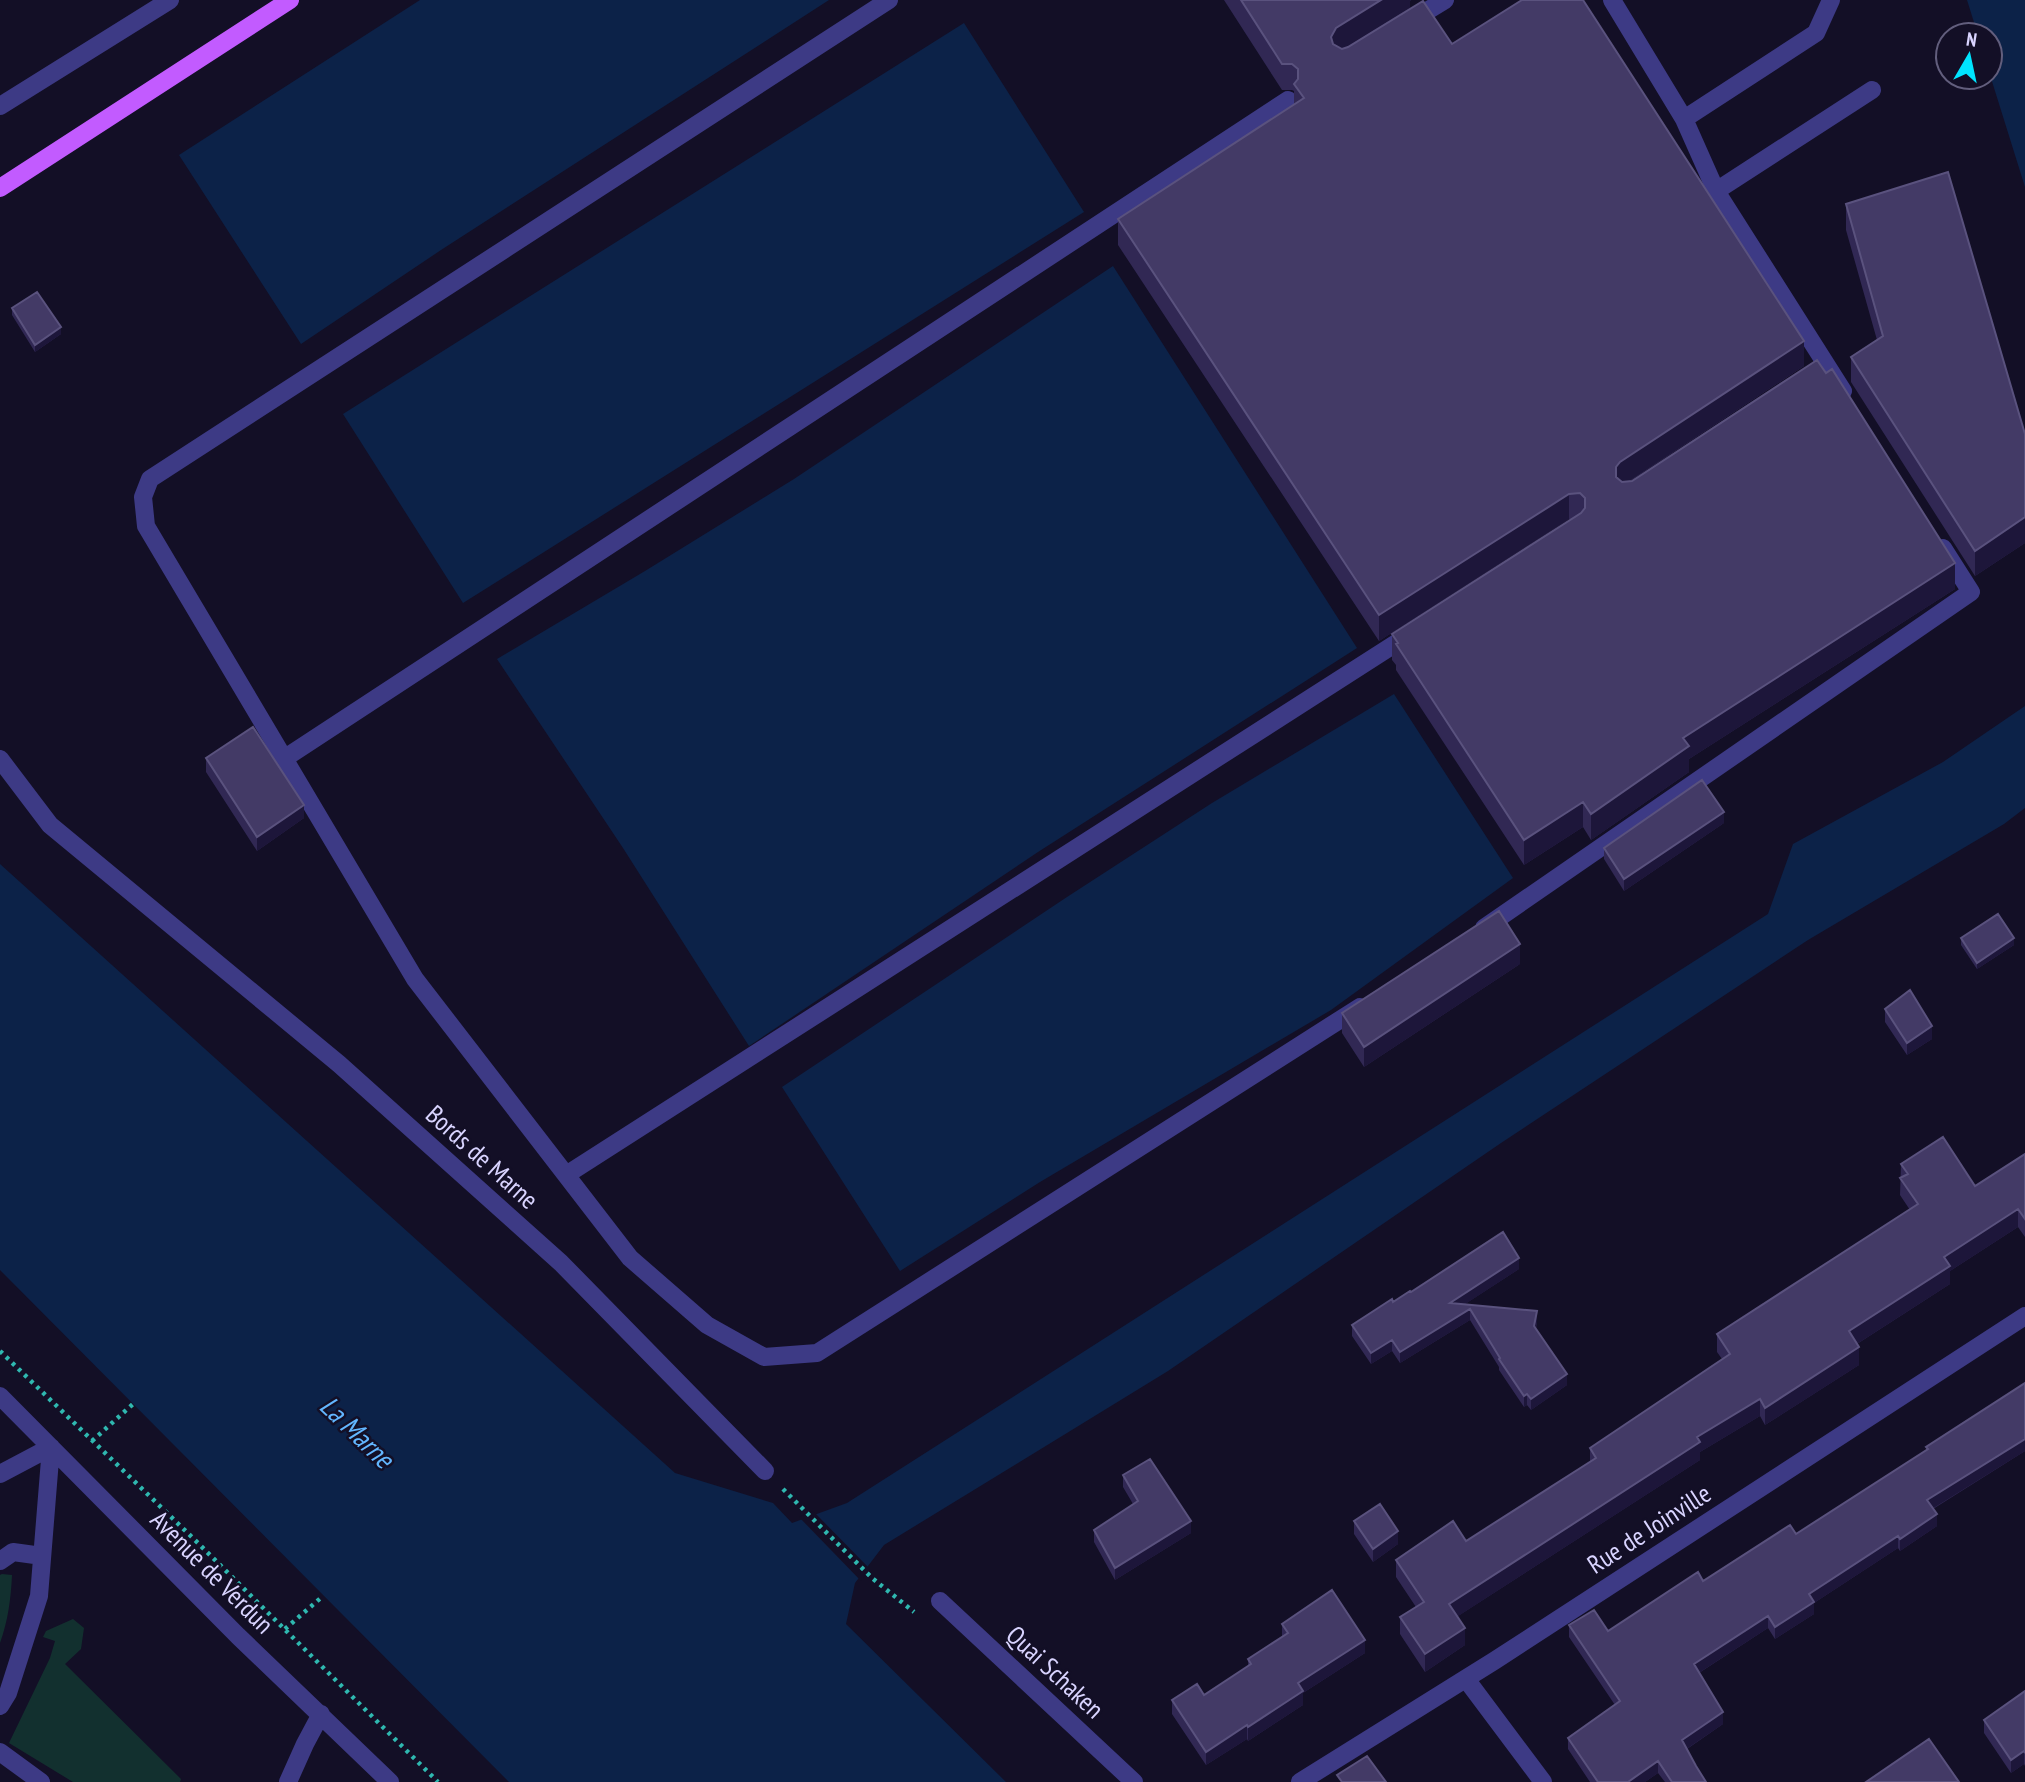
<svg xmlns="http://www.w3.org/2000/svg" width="2025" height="1782" viewBox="0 0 2025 1782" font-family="'PT Sans Narrow',sans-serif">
  <rect width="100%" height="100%" fill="#130f26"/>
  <!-- green -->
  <path fill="#12302f" d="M2,1574L12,1575C11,1598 8,1621 0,1643V1575Z
    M73,1619L84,1628L81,1649L65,1664L181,1779L180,1782H73L9,1743L50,1658L55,1641L43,1637L46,1631Z"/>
  <!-- water -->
  <path fill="#0c2248" d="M420,0H829L441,250L301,344L179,155Z
    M1967,0H2025V187L1990,75V35H1978Z
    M964,23L1084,212L463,603L343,414Z
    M1113,266L1357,648L1038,852L749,1046L623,848L497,659L645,571L794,479Z
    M1394,694L1513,878L1331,1010L1040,1182L900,1271L782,1087L1067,897L1212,803Z
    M2025,706V808L2004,824L1808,940L1501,1143L1168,1371L884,1545L855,1583L846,1624L1006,1782H509L0,1270V864L675,1473L773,1503L792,1523L847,1503L1768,914L1793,844L1943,762Z"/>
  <!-- pier -->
  <path fill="#130f26" d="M813,1511L870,1569L861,1581L799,1517Z"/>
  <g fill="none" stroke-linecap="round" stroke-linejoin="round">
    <!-- path -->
    <path stroke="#2fb8b0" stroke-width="4.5" stroke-dasharray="3.5 5" stroke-linecap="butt" d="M0,1351L198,1543L438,1782
      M92,1441L133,1404
      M783,1489L872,1578L914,1612
      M285,1629L323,1596"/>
    <!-- minor -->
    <path stroke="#3d3a85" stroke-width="18" d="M889,0L150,479L143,497L146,526L415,979L630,1258L707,1325L764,1357L817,1353L1360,1007
      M1612,0L1684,119L1716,191L1843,391
      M1409,22L1445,0
      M0,106L170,0
      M1684,119L1816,33L1831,0
      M1716,191L1872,90
      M285,758L1288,100
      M0,759L50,825L339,1064L561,1263L765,1471
      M1484,928L1971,592L1943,548
      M566,1175L1412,633
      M0,1396L238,1636L390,1782
      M0,1474L51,1447
      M0,1561L13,1552L42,1556
      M940,1601L1134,1782
      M1466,1679L1543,1782
      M0,1706L8,1693L39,1596L51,1447
      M0,1752L41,1782
      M288,1782L305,1744L321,1714
      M1300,1782L1494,1661L2025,1316"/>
    <!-- major -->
    <path stroke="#c25bff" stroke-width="18" d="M0,188L290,0"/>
  </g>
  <!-- wall -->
  <path fill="#312854" d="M1224,0H1411L1410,1V8L1346,48L1452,44L1804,366L1630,481L1955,589L1689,759V772L1591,840L1583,827L1524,865L1396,670V665L1392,660V634L1571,519H1569L1379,641L1118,245V219L1294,105V91L1292,90H1282Z
    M1846,204L2025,434V543L1975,576L1851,382V357L1877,340L1846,230Z
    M12,308L61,334L35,352L12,315Z
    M206,758L304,818L257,851L206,772Z
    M1724,823L1624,891L1604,859V848Z
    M1961,938L2014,945L1977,969L1961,945Z
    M1520,964L1364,1067L1342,1033V1013Z
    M1885,1009L1932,1039L1907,1055L1885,1022Z
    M2025,1154V1237L2018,1227L1950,1271V1284L1857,1344L1859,1365L1765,1425L1760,1416L1700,1452V1460L1458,1616L1465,1645L1425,1672L1400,1634V1617L1416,1607L1396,1577V1560L1466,1541L1590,1462V1448L1722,1359L1717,1352V1334L1910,1210L1900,1195L1901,1164L1975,1186Z
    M1519,1269L1465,1304L1537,1322L1536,1329L1567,1385L1531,1410L1527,1405L1524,1407L1499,1370V1367L1470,1320L1400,1363L1392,1351L1371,1364L1352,1336V1325L1411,1292Z
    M2025,1383V1451L1933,1509L1937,1526L1900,1551L1898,1548L1814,1603V1614L1775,1639L1768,1628L1699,1673L1723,1724L1687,1749L1696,1766L1706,1782H1665L1658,1773L1645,1782H1590L1568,1749V1738L1615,1705L1569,1637V1625L1608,1631L1703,1581L1796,1534L1926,1450V1447Z
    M1123,1475L1191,1533L1115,1580L1094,1542V1530L1133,1504L1123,1487Z
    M1354,1521L1398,1544L1373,1562L1354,1534Z
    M1282,1624L1365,1653L1303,1693V1705L1248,1741L1247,1739L1206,1765L1172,1714V1700L1204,1695L1248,1666V1659L1282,1637Z
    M2025,1691V1766L2024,1764L2011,1773L1984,1733V1720Z"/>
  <!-- shaded-wall -->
  <path fill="#1d163a" d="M1381,0H1411L1410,1V8L1336,54L1331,37L1336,28Z
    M61,327V334L35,352V345Z
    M1804,341V366L1620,487L1616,493V467L1620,462Z
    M1569,494V519L1379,641V615Z
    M2025,517V543L1975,576V551Z
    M1955,563V589L1689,759V772L1591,840V814L1683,738Z
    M1583,802V827L1524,865V840Z
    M304,805V818L257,851V837Z
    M1724,812V823L1624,891V879Z
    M2014,938V945L1977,969V963Z
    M1520,944V964L1364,1067V1047Z
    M1932,1026V1039L1907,1055V1043Z
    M2018,1209V1227L1950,1271V1284L1849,1349V1331L1944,1257Z
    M1519,1258V1269L1450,1314V1303Z
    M1470,1309V1320L1400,1363V1352Z
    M1537,1311V1322L1534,1337V1326Z
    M1392,1340V1351L1371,1364V1353Z
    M1859,1347V1365L1765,1425V1408Z
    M1567,1374V1385L1531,1410V1399Z
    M1527,1394V1405L1524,1407V1396Z
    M1760,1399V1416L1700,1452V1460L1449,1622V1604L1697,1437Z
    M2025,1439V1451L1927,1512V1500Z
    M1937,1514V1526L1900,1551V1539Z
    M1191,1521V1533L1115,1580V1568Z
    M1398,1531V1544L1373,1562V1549Z
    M1898,1536V1548L1814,1603V1614L1775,1639V1627L1809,1594Z
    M1768,1616V1628L1694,1676V1664Z
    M1465,1628V1645L1425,1672V1654Z
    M1365,1640V1653L1303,1693V1705L1248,1741V1727L1298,1683Z
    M1723,1712V1724L1682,1752V1740Z
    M1247,1725V1739L1206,1765V1752Z
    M2024,1751V1764L2011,1773V1760Z
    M1658,1761V1773L1645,1782H1628Z"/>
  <!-- building -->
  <path fill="#433a66" stroke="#5a527e" stroke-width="2" d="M1241,0H1381L1336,28L1331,37L1333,44L1342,49L1348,47L1423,1L1452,44L1522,0H1583L1804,341L1620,462L1616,467V477L1622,482L1632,481L1817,360L1826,373L1832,369L1955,563L1683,738L1689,746L1591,814L1583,802L1524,840L1396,644L1398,643L1392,634L1581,513L1585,508V498L1580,493L1569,494L1379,615L1118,219L1304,98L1294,84L1298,79V69L1292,64H1282Z
    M1948,172L2025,434V517L1975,551L1851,357L1883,336L1846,204Z
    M37,292L61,327L35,345L12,308Z
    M253,727L304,805L257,837L206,758Z
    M1702,780L1724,812L1624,879L1604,848Z
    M1499,911L1520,944L1364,1047L1342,1013Z
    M1998,914L2014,938L1977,963L1961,938Z
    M1910,990L1932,1026L1907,1043L1885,1009Z
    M1943,1137L1975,1186L2025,1154V1219L2018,1209L1944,1257L1950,1266L1849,1331L1859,1347L1765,1408L1760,1399L1697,1437L1700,1442L1449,1604L1465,1628L1425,1654L1400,1617L1424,1602L1396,1560L1453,1521L1466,1541L1596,1458L1590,1448L1730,1354L1717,1334L1918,1204L1900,1178L1908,1174L1901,1164Z
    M1503,1232L1519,1258L1450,1303L1537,1311L1534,1326L1567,1374L1531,1399L1527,1394L1524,1396L1499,1359L1500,1358L1470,1309L1400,1352L1392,1340L1371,1353L1352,1325L1392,1299L1393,1302L1410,1291L1411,1292Z
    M2025,1383V1439L1927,1500L1937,1514L1900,1539L1898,1536L1809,1594L1814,1602L1775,1627L1768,1616L1694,1664L1723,1712L1682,1740L1696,1766L1706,1782H1672L1658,1761L1628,1782H1598L1568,1738L1620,1701L1569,1625L1594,1610L1608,1631L1698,1572L1703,1581L1790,1525L1796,1534L1928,1449L1926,1447Z
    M1150,1459L1191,1521L1115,1568L1094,1530L1138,1501L1123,1475Z
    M1380,1504L1398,1531L1373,1549L1354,1521Z
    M1332,1590L1365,1640L1298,1683L1303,1691L1248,1727L1247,1725L1206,1752L1172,1700L1197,1684L1204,1695L1251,1664L1248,1659L1288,1633L1282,1624Z
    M2025,1691V1753L2024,1751L2011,1760L1984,1720Z
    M1929,1739L1959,1782H1866Z
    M1367,1756L1386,1782H1342L1337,1775Z"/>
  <g text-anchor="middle" stroke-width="5" stroke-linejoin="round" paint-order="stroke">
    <!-- street labels -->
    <g font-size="26" fill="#d9d4ff" stroke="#130f26">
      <text transform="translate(482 1157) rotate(42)" y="9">Bords de Marne</text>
      <text transform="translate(1649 1529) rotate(-33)" y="9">Rue de Joinville</text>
      <text transform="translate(212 1572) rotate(45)" y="9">Avenue de Verdun</text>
      <text transform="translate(1055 1672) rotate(43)" y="9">Quai Schaken</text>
    </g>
    <!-- water labels -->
    <g font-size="28" font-style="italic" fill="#62b6ff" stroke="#130f26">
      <text transform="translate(357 1432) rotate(44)" y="10">La Marne</text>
    </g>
  </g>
  <!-- north arrow -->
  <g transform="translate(1969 56) rotate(9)"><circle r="33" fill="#130f26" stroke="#625e7d" stroke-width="2"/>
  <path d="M0-5L12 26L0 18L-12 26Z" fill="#00e5ff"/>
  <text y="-10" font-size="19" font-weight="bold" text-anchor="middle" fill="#d9d4ff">N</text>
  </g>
</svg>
